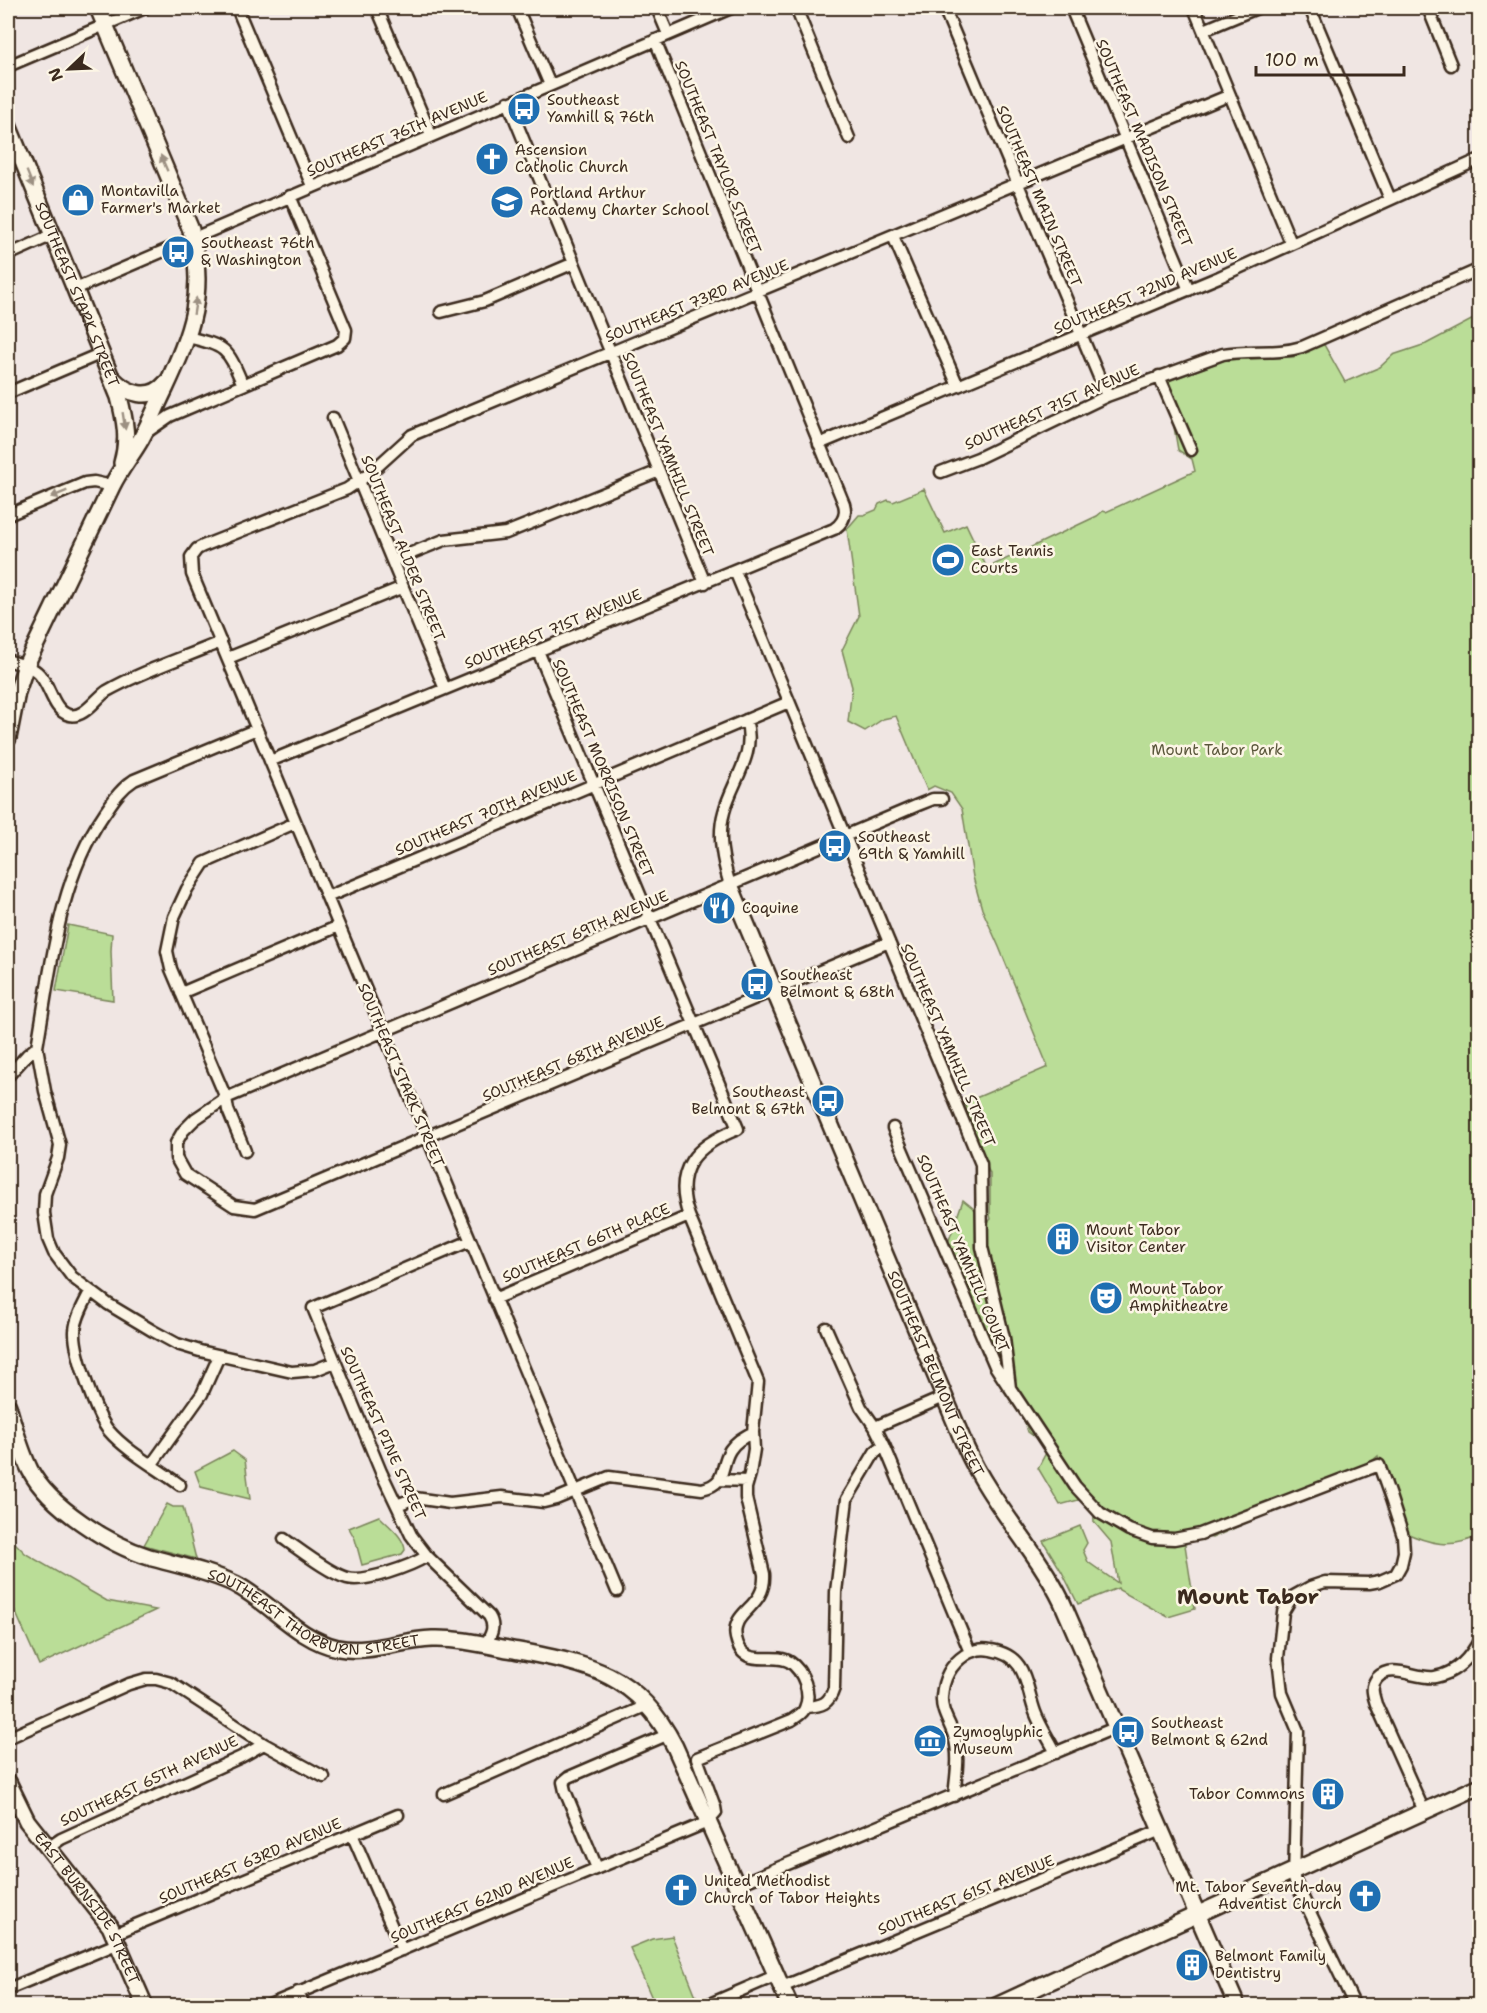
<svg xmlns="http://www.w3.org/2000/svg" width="1487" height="2013" viewBox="0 0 1487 2013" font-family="'Shantell Sans',sans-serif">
  <rect width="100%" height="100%" fill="#f0e6e3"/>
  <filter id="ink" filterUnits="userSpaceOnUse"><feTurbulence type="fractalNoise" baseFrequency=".0167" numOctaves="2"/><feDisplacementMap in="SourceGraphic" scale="12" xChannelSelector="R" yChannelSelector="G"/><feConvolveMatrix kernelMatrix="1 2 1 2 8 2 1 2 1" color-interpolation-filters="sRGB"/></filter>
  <g filter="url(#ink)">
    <!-- green -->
    <path fill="#badd97" stroke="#7a845a" stroke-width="1.5" d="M1479,316L1480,1535C1451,1550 1429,1544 1402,1531L1388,1498L1392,1481L1382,1477L1378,1456L1354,1476L1212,1538L1193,1535L1185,1545L1195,1609L1168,1617L1119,1590L1118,1588L1078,1604L1062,1572L1043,1541L1080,1526L1087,1543L1083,1550L1088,1562L1118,1583L1111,1542L1094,1522L1093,1501L1082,1499L1060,1505L1038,1468L1049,1447L1028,1432L1005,1355L982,1349L948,1243L963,1200L989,1221L991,1219L990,1215V1174L965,1116L969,1114L964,1103L1048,1067L999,947L982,909L973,877L962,809L951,793L934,786L927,790L896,716L883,719L865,731L848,722L852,687L842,650L859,616L847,529L859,515H864L876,510L879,504L888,500L893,502L924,489L945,533L966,524L987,568L1097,516L1103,511L1106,512L1195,471L1192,459L1178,450L1174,427L1175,403L1166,382L1224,360L1293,357L1309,352V349L1323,343L1345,382L1380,367L1393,355L1426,344Z
      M68,925L112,934L111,951L113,1000L56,991Z
      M233,1451L245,1460L250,1499L201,1487L195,1471Z
      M167,1504L173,1507H183L196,1559L144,1545Z
      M379,1516C388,1525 404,1537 405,1550L402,1554L362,1565L355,1539L349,1528Z
      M8,1536L26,1554L107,1601L156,1610L39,1665L8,1595Z
      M672,1936L696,1996L672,2005H655L630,1948L652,1939Z"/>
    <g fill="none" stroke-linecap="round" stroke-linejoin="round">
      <!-- street casing -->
      <g stroke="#3b2a1e" stroke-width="15">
        <path id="street" d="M237,8L312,186
          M377,8L431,135
          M517,8L550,85
          M657,8L668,34
          M796,8L849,138
          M944,8L1107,396
          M1071,8L1189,290
          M1194,8L1291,243
          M1310,8L1390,199
          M1428,8L1451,65
          M1204,30L1257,8
          M8,66L145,8
          M508,102L705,583
          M893,236L958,386
          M8,255L53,235
          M75,289L731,8
          M441,312L485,301L574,263
          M188,337C228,347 227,348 243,385
          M1159,376L1191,450
          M8,393L102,353
          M333,418L445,689
          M147,432L170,416L337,345L345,338L346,330L290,196
          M819,444L1219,277L1480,159
          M941,472L978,458L1107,396L1223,354C1249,349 1276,355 1302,347L1480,269
          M8,515L85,483L94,482L112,486
          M392,561L444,540L506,533L659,471
          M735,571L981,1164L982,1247L1004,1338L1010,1388L1075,1486L1100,1513L1129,1530L1152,1538L1174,1539L1200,1534L1379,1465L1391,1499L1403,1536L1404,1552L1401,1565L1396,1574L1380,1581L1369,1583L1325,1582L1310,1587L1292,1597L1283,1612L1278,1658L1282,1693L1298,1731L1294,1879L1355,2006
          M228,658L403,587
          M8,660C17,664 29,665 37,672C50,682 52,711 69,715C84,719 96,698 107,691C142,671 183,658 221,642
          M270,761L834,529C843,523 847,515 844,504L655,40
          M730,885C723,862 717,836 724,812C732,781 757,754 746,720
          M327,897L789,702
          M889,942L255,1209L234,1206L185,1174L176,1158V1143L183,1131L195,1119L226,1098L918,805L933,799H942
          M181,993L339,926
          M37,1047L45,1091L60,1145L58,1158L45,1194L44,1213L48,1239L54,1253L72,1277L108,1304L153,1331L177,1344L200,1351L292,1372L315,1370L335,1362
          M8,1076L27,1055L37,1047C51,969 58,881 104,814C113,801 120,789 134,780L257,729
          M893,1128L995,1366L1008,1386
          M245,1151L228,1110L226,1098L171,969L167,951L174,917L187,889L204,863L295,823
          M470,1241L313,1308L381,1472L411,1535L427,1556L489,1616C496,1627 491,1635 485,1645
          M90,1292C84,1304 76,1317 75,1331C74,1352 96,1416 109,1431C126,1451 159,1469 180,1485
          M494,1299L689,1216
          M826,1328L861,1407L875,1427L884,1445L970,1652
          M875,1427L944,1397
          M152,1464L202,1394L219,1356
          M720,1480L747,1481
          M397,1505L415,1498L450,1503L502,1497L544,1502L556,1499L609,1477L702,1489C728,1483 719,1468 730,1450C736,1441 744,1437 753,1432
          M284,1539C300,1550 329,1573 347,1578C365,1583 411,1566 427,1556
          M617,1591L192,574L191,557L197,549L203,546L347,489L369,474L412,435L1230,95
          M806,1707C822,1706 829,1704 834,1688L836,1592L847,1499L875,1452L884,1445
          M8,1738L129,1684L146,1679H156L171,1683L264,1744L324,1777
          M444,1794L648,1705
          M954,1796C956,1776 960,1756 954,1736C950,1723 941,1712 942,1697C943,1680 950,1665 965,1655C973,1650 982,1648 991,1650C1028,1656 1025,1685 1035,1712C1040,1726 1049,1739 1056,1753
          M1424,1811L1376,1704C1373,1694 1370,1687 1377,1678C1392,1662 1417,1680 1435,1677C1457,1673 1470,1658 1480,1639
          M352,1834L402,1950
          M48,1848L61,1839L241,1757L264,1744
          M597,1868L565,1791L563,1782L569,1777L669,1734
          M737,1885L1117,1727
          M114,1934L398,1815
          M782,1987L1161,1830
          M8,1989L119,1943
          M298,1992L304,2006
          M267,2006L708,1822L716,1813L715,1807L697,1758L792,1720C797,1716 803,1714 805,1708C812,1693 803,1671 790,1662C773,1651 743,1671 736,1638C730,1610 766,1609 764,1574L746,1498V1488L750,1474L754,1449L753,1432L758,1382L689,1216C672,1169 696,1145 738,1129L538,651
          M705,2006L777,1975"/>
      </g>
      <!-- secondary casing -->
      <g stroke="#3b2a1e" stroke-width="20">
        <g id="secondary">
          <path id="s1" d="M8,125L119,397C125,420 129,440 122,463"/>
          <path d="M112,378C127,394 150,402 166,383"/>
          <path d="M8,738L17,692L26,665L112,486C120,469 132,455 141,439C150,423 157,405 165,389C192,331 206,294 191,230L98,8"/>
          <path id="s2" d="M730,885L966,1448C991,1504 1035,1547 1062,1602L1237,2006"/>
          <path id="s3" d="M8,1406C14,1427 20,1450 30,1470C49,1507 110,1545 149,1557C177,1565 208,1571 235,1584C270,1602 298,1640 338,1648C369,1654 401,1640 432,1639C459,1638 486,1645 513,1650C588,1664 637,1672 675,1747L790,2006"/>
          <path id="s4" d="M8,1782L27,1821L110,1926L145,2006"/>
          <path d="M996,2006L1480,1786"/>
        </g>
      </g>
      <!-- street -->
      <use href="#street" stroke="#fcf5e5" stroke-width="10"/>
      <!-- secondary -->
      <use href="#secondary" stroke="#fcf5e5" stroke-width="15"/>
    </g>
    <!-- one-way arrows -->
    <defs><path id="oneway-solid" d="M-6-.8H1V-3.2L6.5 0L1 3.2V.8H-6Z" transform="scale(1.5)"/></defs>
    <g fill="#9c9082">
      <use href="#oneway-solid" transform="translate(164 163) rotate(-113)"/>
      <use href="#oneway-solid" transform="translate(30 179) rotate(68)"/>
      <use href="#oneway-solid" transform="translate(195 306) rotate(-81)"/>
      <use href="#oneway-solid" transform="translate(124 421) rotate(81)"/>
      <use href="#oneway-solid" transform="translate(59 494) rotate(158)"/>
    </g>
  </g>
  <!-- icons -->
  <defs>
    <g id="bus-disc" transform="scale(1.725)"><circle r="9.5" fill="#1f6fb2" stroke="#fcf5e5"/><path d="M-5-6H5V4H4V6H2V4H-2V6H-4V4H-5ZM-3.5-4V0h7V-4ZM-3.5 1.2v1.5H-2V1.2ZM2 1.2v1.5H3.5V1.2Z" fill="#fff"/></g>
    <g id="church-disc" transform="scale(1.725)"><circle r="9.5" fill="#1f6fb2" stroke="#fcf5e5"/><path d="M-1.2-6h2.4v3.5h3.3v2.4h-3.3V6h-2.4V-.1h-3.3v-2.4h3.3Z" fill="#fff"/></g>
    <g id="shop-disc" transform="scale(1.725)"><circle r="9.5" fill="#1f6fb2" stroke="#fcf5e5"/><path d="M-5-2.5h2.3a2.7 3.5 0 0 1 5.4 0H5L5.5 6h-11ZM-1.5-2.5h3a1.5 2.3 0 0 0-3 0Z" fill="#fff"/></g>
    <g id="school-disc" transform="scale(1.725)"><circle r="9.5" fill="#1f6fb2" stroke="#fcf5e5"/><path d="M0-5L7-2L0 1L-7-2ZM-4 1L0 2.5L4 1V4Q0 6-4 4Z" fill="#fff"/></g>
    <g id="stadium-disc" transform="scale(1.725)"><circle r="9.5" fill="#1f6fb2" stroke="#fcf5e5"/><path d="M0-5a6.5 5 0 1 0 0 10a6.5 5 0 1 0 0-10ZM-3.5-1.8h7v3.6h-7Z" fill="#fff"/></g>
    <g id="restaurant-disc" transform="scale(1.725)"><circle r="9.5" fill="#1f6fb2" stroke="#fcf5e5"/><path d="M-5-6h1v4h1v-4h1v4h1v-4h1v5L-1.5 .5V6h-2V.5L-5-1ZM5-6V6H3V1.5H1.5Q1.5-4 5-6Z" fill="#fff"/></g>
    <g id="building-disc" transform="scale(1.725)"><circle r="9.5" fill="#1f6fb2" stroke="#fcf5e5"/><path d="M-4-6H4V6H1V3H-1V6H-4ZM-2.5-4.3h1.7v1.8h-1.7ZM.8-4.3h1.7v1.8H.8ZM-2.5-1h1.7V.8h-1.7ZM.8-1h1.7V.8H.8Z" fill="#fff"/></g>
    <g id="theatre-disc" transform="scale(1.725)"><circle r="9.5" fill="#1f6fb2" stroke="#fcf5e5"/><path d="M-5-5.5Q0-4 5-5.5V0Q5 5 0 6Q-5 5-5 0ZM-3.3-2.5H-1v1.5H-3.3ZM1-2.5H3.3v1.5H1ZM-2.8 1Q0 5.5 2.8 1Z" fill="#fff"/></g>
    <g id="museum-disc" transform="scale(1.725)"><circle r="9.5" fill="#1f6fb2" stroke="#fcf5e5"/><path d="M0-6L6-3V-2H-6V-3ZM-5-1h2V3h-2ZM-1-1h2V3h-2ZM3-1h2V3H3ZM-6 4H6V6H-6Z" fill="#fff"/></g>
  </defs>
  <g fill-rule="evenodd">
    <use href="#bus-disc" x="524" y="109"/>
    <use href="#church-disc" x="492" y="159"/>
    <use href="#shop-disc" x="78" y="200"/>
    <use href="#school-disc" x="507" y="202"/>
    <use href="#bus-disc" x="178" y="252"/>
    <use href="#stadium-disc" x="948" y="560"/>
    <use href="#bus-disc" x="835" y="846"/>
    <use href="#restaurant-disc" x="719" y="908"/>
    <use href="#bus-disc" x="757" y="984"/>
    <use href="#bus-disc" x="828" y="1101"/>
    <use href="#building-disc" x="1063" y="1239"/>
    <use href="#theatre-disc" x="1106" y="1298"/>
    <use href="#bus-disc" x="1128" y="1732"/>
    <use href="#museum-disc" x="930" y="1741"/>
    <use href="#building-disc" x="1328" y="1794"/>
    <use href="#church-disc" x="681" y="1890"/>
    <use href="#church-disc" x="1365" y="1896"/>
    <use href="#building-disc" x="1192" y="1965"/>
  </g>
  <g text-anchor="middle" stroke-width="5" stroke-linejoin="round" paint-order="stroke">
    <!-- poi labels -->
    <g font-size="15" fill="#3b2a1e" stroke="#fcf5e5" text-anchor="start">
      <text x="547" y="105">Southeast<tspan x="547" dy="17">Yamhill &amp; 76th</tspan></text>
      <text x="515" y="155">Ascension<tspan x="515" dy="17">Catholic Church</tspan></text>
      <text x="101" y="196">Montavilla<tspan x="101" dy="17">Farmer's Market</tspan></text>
      <text x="530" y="198">Portland Arthur<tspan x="530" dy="17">Academy Charter School</tspan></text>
      <text x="201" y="248">Southeast 76th<tspan x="201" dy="17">&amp; Washington</tspan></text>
      <text x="971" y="556">East Tennis<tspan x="971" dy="17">Courts</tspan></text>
      <text x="858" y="842">Southeast<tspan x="858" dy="17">69th &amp; Yamhill</tspan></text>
      <text x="742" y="913">Coquine</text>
      <text x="780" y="980">Southeast<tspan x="780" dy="17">Belmont &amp; 68th</tspan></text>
      <text x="805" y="1097" text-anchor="end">Southeast<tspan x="805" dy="17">Belmont &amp; 67th</tspan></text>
      <text x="1086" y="1235">Mount Tabor<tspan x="1086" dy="17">Visitor Center</tspan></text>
      <text x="1129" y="1294">Mount Tabor<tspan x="1129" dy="17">Amphitheatre</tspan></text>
      <text x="1151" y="1728">Southeast<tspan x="1151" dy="17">Belmont &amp; 62nd</tspan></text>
      <text x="953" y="1737">Zymoglyphic<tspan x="953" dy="17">Museum</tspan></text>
      <text x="1305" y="1799" text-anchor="end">Tabor Commons</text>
      <text x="704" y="1886">United Methodist<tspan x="704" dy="17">Church of Tabor Heights</tspan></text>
      <text x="1342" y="1892" text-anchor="end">Mt. Tabor Seventh-day<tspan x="1342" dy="17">Adventist Church</tspan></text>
      <text x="1215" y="1961">Belmont Family<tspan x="1215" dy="17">Dentistry</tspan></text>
    </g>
    <!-- street labels -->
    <g font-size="15" fill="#3b2a1e" stroke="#fcf5e5">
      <text transform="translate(397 134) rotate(-23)" y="5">SOUTHEAST 76TH AVENUE</text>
      <text transform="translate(1144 143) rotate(67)" y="5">SOUTHEAST MADISON STREET</text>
      <text transform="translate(718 157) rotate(68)" y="5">SOUTHEAST TAYLOR STREET</text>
      <text transform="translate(1039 196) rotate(67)" y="5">SOUTHEAST MAIN STREET</text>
      <text transform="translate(1145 291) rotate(-23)" y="5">SOUTHEAST 72ND AVENUE</text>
      <text dy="5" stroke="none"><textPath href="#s1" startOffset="183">SOUTHEAST STARK STREET</textPath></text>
      <text transform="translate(697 301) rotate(-22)" y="5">SOUTHEAST 73RD AVENUE</text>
      <text transform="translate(1052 407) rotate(-24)" y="5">SOUTHEAST 71ST AVENUE</text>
      <text transform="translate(668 454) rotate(68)" y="5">SOUTHEAST YAMHILL STREET</text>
      <text transform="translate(403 548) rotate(68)" y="5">SOUTHEAST ALDER STREET</text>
      <text transform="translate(553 629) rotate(-22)" y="5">SOUTHEAST 71ST AVENUE</text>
      <text transform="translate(603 768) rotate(67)" y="5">SOUTHEAST MORRISON STREET</text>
      <text transform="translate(486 813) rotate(-23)" y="5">SOUTHEAST 70TH AVENUE</text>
      <text transform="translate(578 933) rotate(-23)" y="5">SOUTHEAST 69TH AVENUE</text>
      <text transform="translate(948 1045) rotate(67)" y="5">SOUTHEAST YAMHILL STREET</text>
      <text transform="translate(573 1059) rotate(-23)" y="5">SOUTHEAST 68TH AVENUE</text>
      <text transform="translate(401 1075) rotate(67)" y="5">SOUTHEAST STARK STREET</text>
      <text transform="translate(586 1243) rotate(-23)" y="5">SOUTHEAST 66TH PLACE</text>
      <text transform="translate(963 1253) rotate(67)" y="5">SOUTHEAST YAMHILL COURT</text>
      <text dy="5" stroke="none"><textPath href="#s2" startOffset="530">SOUTHEAST BELMONT STREET</textPath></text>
      <text transform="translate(383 1433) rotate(66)" y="5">SOUTHEAST PINE STREET</text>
      <text dy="5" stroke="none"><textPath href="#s3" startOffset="396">SOUTHEAST THORBURN STREET</textPath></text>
      <text transform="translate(149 1781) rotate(-25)" y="5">SOUTHEAST 65TH AVENUE</text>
      <text transform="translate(250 1861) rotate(-23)" y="5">SOUTHEAST 63RD AVENUE</text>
      <text transform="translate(966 1895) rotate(-22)" y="5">SOUTHEAST 61ST AVENUE</text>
      <text transform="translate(482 1900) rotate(-23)" y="5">SOUTHEAST 62ND AVENUE</text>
      <text dy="5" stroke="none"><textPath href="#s4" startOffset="150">EAST BURNSIDE STREET</textPath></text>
    </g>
    <!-- park labels -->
    <g font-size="15" fill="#5b573c" stroke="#fcf5e5">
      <text x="1217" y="755">Mount Tabor Park</text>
    </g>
    <!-- district labels -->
    <g font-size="21" font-weight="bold" fill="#3b2a1e" stroke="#fcf5e5">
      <text x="1248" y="1604">Mount Tabor</text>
    </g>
  </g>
  <!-- margin -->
  <rect width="1487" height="2013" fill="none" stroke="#fcf5e5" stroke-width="30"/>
  <rect x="15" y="15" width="1457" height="1983" fill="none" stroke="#3b2a1e" stroke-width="2" filter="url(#ink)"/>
  <!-- north arrow -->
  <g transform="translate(69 69) rotate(247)" stroke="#fcf5e5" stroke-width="4.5" paint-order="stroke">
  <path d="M0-4.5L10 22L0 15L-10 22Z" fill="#3b2a1e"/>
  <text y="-9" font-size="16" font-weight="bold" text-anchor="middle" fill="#3b2a1e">N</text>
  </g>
  <!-- scale -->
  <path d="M1256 66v9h148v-9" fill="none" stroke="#3b2a1e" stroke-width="3"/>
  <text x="1265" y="66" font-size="18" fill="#3b2a1e" stroke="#fcf5e5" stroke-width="4.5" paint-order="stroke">100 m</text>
</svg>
